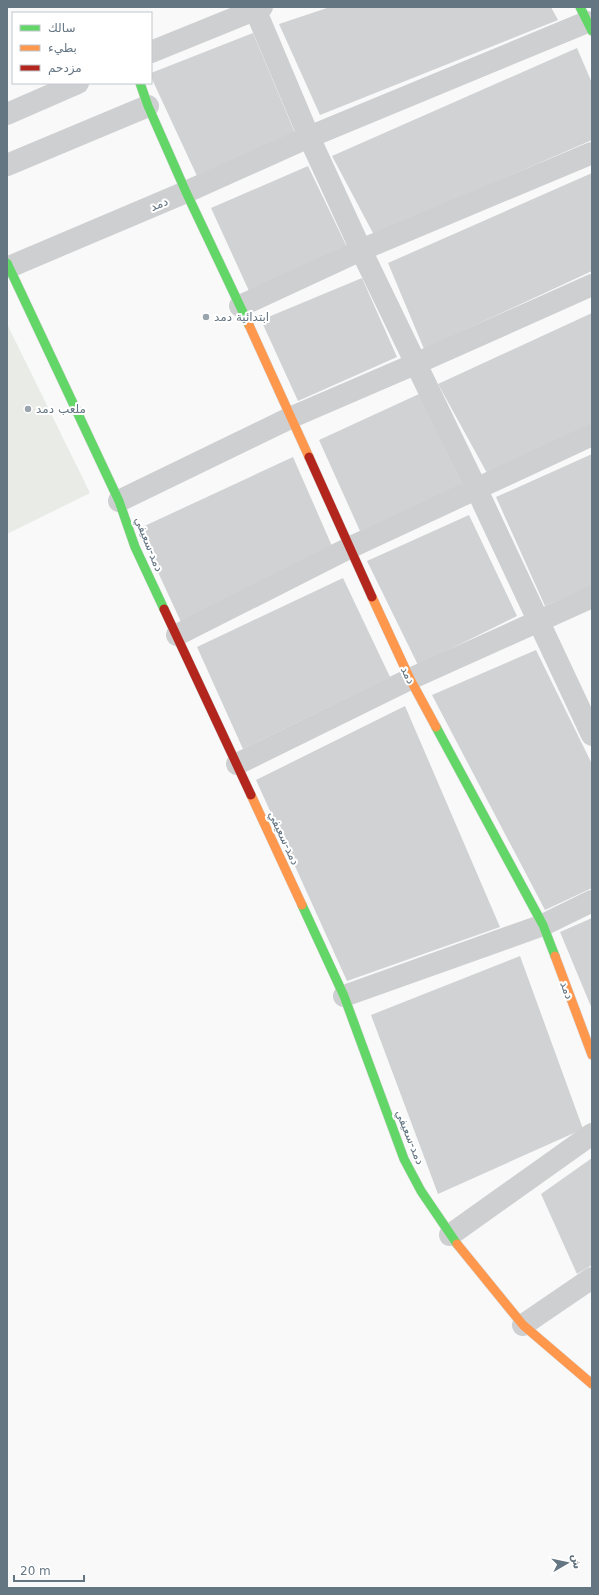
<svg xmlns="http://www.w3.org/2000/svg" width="599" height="1595" viewBox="0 0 599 1595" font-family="'DejaVu Sans',Cairo,sans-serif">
  <rect width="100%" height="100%" fill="#f9f9f9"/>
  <!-- green -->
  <path fill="#e8ebe6" d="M7,324L90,493L7,534Z"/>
  <!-- building -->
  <path fill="#d0d2d3" d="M330,7H551L558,20L320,115L279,24Z
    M253,33L295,133L197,176L151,77V73Z
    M577,48L592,83V140L374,235L332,156Z
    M308,166L346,245L249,291L211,208Z
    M592,173V271L424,349L388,263Z
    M362,278L397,357L298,401L261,320Z
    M592,313V424L487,473L438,384Z
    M419,394L462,484L360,531L319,440Z
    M592,454V586L545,606L496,497Z
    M293,457L332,546L181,622L138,529Z
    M469,515L517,616L418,665L367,561Z
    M343,578L390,677L243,749L197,647Z
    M536,650L592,764V888L545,910L432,695Z
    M405,706L500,927L347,981L256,780Z
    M592,918V1009L560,932Z
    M520,956L583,1129L438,1194L371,1015Z
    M592,1158V1265L577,1274L541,1194Z"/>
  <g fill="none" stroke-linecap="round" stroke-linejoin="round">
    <!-- fast casing -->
    <g stroke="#d5d6d7" stroke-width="10">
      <path id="fast" d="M580,7L592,31
        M140,83L148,106L186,192L249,325
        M7,263L119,501L135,547L164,609
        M436,727L543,925L555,956
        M302,905L344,996L404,1159L421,1191L457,1244"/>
    </g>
    <!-- slow casing -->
    <g stroke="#d5d6d7" stroke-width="10">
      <path id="slow" d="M249,325L309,457
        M372,597L410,679L436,727
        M251,795L302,905
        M555,956L592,1055
        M457,1244L523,1325L592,1384"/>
    </g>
    <!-- jam casing -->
    <g stroke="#d5d6d7" stroke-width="10">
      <path id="jam" d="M309,457L372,597
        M164,609L251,795"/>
    </g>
    <!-- street -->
    <path stroke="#cecfd0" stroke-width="22" d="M255,9L309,137L361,250L476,488L592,735
      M151,52L262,7
      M7,114L78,83
      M7,165L148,106
      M9,267L186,192L309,137L587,22
      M240,306L361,250L592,153
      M119,501L292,417L415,364L592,285
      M177,635L349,548L592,435
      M237,764L410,679L592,597
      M344,996L543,925L592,901
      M450,1235L592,1134
      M523,1325L592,1278"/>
    <!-- fast -->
    <use href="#fast" stroke="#63d668" stroke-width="9"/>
    <!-- slow -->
    <use href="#slow" stroke="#ff974d" stroke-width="9"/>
    <!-- jam -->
    <use href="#jam" stroke="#b3261e" stroke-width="9"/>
  </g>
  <!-- markers -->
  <g fill="#99a4ac" stroke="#fff" stroke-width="1.5">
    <circle cx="206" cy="317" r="4"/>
    <circle cx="28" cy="409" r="4"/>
  </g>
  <g text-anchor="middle" stroke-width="4" stroke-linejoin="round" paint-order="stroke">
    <!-- street labels -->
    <g font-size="12" fill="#657683" stroke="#fff">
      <text transform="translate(159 204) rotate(-23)" y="4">دمد</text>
      <text transform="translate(149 544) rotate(68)" y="4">دمد-سعيفي</text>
      <text transform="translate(408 675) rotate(64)" y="4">دمد</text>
      <text transform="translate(284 838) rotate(65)" y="4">دمد-سعيفي</text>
      <text transform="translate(567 990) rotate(69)" y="4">دمد</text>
      <text transform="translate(410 1137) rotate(68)" y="4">دمد-سعيفي</text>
    </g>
    <!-- poi labels -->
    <g font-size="12" fill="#657683" stroke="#fff" text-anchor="start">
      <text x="214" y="321">ابتدائية دمد</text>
      <text x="36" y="413">ملعب دمد</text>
    </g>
  </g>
  <!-- border -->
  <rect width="599" height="1595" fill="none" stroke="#657683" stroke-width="16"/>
  <!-- legend -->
  <rect x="12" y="12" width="140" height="72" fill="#ffffff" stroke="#c1c8cd"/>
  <rect x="20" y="25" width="20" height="6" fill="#63d668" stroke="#c1c8cd"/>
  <text x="48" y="32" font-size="12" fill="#657683">سالك</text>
  <rect x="20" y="45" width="20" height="6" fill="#ff974d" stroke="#c1c8cd"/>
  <text x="48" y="52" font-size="12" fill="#657683">بطيء</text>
  <rect x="20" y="65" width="20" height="6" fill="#b3261e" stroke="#c1c8cd"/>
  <text x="48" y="72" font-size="12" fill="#657683">مزدحم</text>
  <!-- north arrow -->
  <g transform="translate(567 1563) rotate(81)" stroke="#ffffff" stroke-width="3" paint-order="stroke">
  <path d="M0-3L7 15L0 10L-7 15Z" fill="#657683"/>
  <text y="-6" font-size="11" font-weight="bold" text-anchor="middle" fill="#657683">ش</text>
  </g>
  <!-- scale -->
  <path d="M14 1575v6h70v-6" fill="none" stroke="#657683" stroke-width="2"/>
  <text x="20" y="1575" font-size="12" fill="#657683" stroke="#ffffff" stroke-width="3" paint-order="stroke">20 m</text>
</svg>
